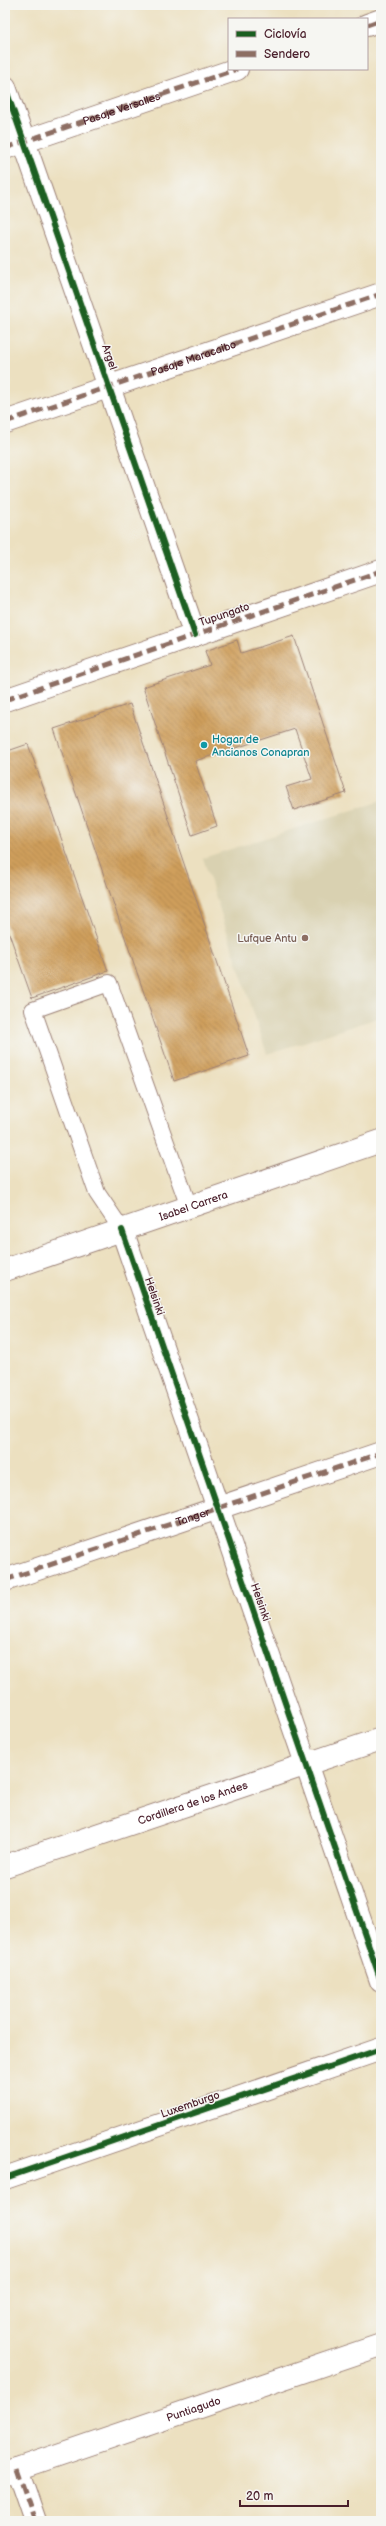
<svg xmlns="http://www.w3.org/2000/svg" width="386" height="2526" viewBox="0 0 386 2526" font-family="'Balsamiq Sans',sans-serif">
  <defs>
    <pattern id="building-back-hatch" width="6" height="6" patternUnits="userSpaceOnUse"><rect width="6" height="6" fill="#cf9f5c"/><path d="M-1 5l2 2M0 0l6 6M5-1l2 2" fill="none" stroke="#aa814c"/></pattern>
  </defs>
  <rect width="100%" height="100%" fill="#f6f6f2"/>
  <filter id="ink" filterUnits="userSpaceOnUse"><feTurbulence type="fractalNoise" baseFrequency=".025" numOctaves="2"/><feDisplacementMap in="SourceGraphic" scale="8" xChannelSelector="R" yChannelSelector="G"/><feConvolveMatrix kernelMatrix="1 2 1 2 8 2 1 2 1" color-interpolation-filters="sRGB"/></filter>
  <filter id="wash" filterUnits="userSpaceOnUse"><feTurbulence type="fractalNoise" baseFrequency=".012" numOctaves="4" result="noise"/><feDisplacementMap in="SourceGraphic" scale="16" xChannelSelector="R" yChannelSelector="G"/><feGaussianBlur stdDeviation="0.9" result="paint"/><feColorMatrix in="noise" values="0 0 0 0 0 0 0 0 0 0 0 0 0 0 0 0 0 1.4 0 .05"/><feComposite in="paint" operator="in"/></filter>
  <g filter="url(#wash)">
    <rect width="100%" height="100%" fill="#ece0c0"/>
    <!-- built -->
    <path fill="#d9d1b1" d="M381,801V1017L267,1054L203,858Z"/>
    <g id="blocks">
      <!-- building -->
      <path fill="url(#building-back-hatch)" d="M294,636L346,793L294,810L286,787L312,779L295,729L195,761L217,826L192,835L143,687L210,665L205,651L237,640L241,653Z
        M130,704L249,1056L174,1081L54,729Z
        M28,744L108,971L32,998L5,922V752Z"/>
    </g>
  </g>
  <g filter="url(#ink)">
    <use href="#blocks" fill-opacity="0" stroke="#9b8076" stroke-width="1"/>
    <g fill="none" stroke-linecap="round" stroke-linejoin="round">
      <!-- lane casing -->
      <g stroke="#9b8076" stroke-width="18">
        <path id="lane" d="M122,1230L97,1193L33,1010L109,983L189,1207"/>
      </g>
      <!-- street casing -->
      <g stroke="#9b8076" stroke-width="24">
        <g id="street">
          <path d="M367,25L381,20"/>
          <path d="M5,87L195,635"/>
          <path id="s1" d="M5,148L237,69"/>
          <path d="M5,422L381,294"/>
          <path d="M5,700L381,571"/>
          <path d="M122,1230L381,1981"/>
          <path id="s2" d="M5,1580L381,1453"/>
          <path id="s3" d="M5,1866L381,1739"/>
          <path d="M5,2178L381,2049"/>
          <path d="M17,2469L35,2521"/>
          <path id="s4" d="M5,2473L381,2345"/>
        </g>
      </g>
      <!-- secondary casing -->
      <g stroke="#9b8076" stroke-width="24">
        <g id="secondary">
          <path id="s5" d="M5,1270L381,1141"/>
        </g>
      </g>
      <!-- lane -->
      <use href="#lane" stroke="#fff" stroke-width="16"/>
      <!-- street -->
      <use href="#street" stroke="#fff" stroke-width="22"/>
      <!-- secondary -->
      <use href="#secondary" stroke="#fff" stroke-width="22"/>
      <!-- quiet -->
      <g stroke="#8d6e63" stroke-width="5" stroke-dasharray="10 5" stroke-linecap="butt">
        <path d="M367,25L381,20"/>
        <path d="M5,148L237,69"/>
        <path id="s6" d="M5,422L381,294"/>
        <path d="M5,700L381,571"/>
        <path d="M5,1580L381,1453"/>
        <path d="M17,2469L35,2521"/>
      </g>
      <!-- cycleway casing -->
      <g stroke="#f6f6f2" stroke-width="8">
        <path id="cycleway" d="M5,87L195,635
          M122,1230L381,1981
          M5,2178L381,2049"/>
      </g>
      <!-- cycleway -->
      <use href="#cycleway" stroke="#1b5e20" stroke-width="6"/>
    </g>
  </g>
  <!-- markers -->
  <circle fill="#0f9aa8" stroke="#f6f6f2" stroke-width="1.5" cx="204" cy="745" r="4"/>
  <circle fill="#8d6e63" stroke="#f6f6f2" stroke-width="1.5" cx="305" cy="938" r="4"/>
  <g text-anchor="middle" stroke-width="3" stroke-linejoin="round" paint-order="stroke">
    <!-- street labels -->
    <g font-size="11" fill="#4a1f2b" stroke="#f6f6f2">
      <text dy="4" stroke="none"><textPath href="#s1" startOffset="123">Pasaje Versalles</textPath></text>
      <text transform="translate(110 357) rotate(71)" y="4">Argel</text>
      <text dy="4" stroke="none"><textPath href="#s6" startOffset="199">Pasaje Maracaibo</textPath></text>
      <text transform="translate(224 614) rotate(-19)" y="4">Tupungato</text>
      <text dy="4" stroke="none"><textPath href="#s5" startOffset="199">Isabel Carrera</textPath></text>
      <text transform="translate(155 1296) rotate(71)" y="4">Helsinki</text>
      <text dy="4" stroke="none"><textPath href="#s2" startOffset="198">Tanger</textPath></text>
      <text transform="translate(261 1602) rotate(71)" y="4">Helsinki</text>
      <text dy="4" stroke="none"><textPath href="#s3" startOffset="198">Cordillera de los Andes</textPath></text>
      <text transform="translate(190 2104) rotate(-19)" y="4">Luxemburgo</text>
      <text dy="4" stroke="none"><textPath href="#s4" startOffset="199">Puntiagudo</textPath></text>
    </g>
    <!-- culture labels -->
    <g font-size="11" fill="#0d838f" stroke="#f6f6f2" text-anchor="start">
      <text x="212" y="743">Hogar de<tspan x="212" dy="13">Ancianos Conapran</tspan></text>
    </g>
    <!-- education labels -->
    <g font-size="11" fill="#785e54" stroke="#f6f6f2" text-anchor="end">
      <text x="297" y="942">Lufque Antu</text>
    </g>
  </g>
  <!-- margin -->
  <rect width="386" height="2526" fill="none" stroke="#f6f6f2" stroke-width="20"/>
  <!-- legend -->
  <rect x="228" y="18" width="140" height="52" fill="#f6f6f2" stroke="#b1a0a2"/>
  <rect x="236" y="31" width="20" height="6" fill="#1b5e20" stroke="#b1a0a2"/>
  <text x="264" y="38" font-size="12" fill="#4a1f2b">Ciclovía</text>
  <rect x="236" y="51" width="20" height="6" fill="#8d6e63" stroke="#b1a0a2"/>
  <text x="264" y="58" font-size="12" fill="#4a1f2b">Sendero</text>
  <!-- scale -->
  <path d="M240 2500v6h108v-6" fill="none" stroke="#4a1f2b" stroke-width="2"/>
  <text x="246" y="2500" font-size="12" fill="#4a1f2b" stroke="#f6f6f2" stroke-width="3" paint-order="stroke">20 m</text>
</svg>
